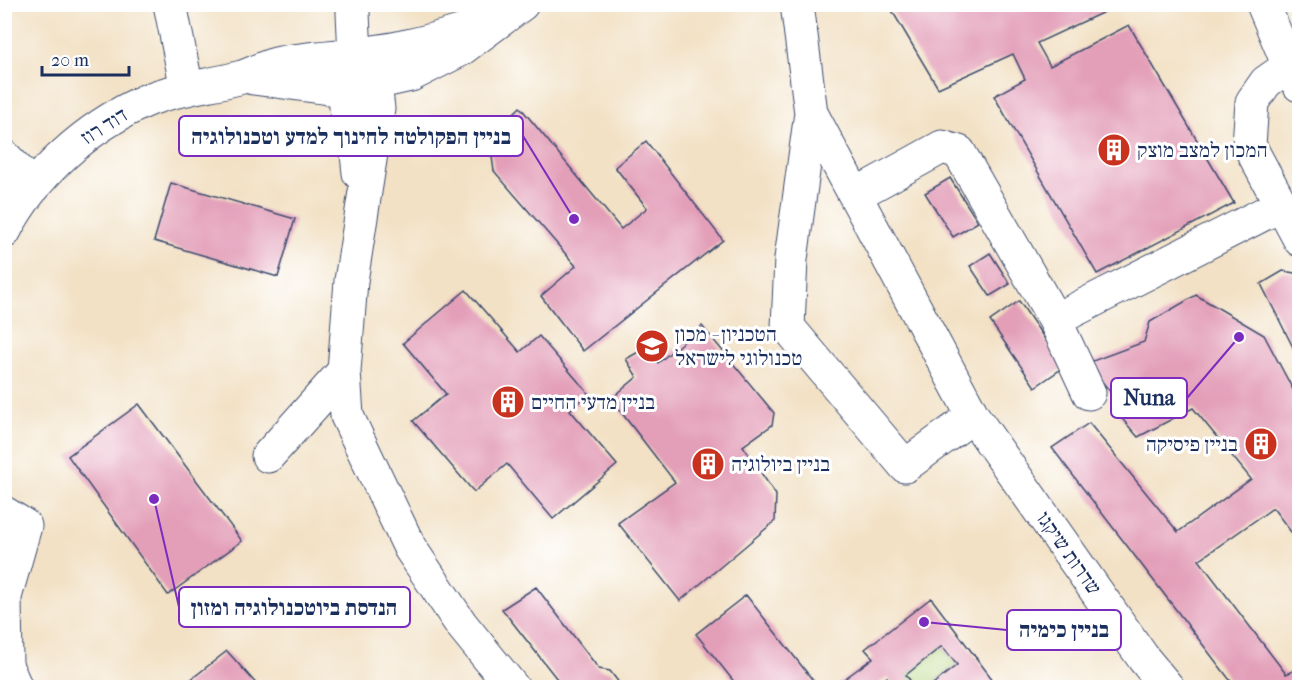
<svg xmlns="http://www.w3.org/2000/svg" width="1304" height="692" viewBox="0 0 1304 692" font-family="'IM FELL French Canon','Frank Ruhl Libre',serif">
  <rect width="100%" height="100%" fill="#fff"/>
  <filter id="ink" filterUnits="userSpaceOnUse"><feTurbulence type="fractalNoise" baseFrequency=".0167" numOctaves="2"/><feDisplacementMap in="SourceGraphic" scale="12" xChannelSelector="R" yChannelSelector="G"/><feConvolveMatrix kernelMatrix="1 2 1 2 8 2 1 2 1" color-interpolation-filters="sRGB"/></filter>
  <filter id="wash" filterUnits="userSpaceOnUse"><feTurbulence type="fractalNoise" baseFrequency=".008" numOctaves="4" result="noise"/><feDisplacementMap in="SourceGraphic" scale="24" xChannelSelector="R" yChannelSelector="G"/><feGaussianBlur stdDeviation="1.35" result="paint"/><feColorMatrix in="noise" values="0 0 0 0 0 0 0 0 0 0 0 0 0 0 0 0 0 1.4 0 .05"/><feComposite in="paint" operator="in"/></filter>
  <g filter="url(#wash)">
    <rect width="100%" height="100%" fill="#f2e1c5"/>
    <!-- green -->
    <path fill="#b3d47b" stroke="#67826c" stroke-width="1.5" d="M942,646L957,665L928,687H916L906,675Z"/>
    <g id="blocks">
      <!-- building -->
      <path fill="#e39eb8" d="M888,4H1121L1037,43L1050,66L1129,25L1234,203L1097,274L994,96L1025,79L1013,54L938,88Z
        M520,107L621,229L647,208L615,167L646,141L723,240L583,351L541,296L576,266L494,171L492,157L482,144Z
        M950,178L978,222L953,237L925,193Z
        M171,183L295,219L278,277L154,241Z
        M990,253L1010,284L990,296L970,266Z
        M1283,271L1300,274V361L1261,284Z
        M466,290L520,352L539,336L589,394L570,410L617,465L553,519L507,464L474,492L413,421L446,394L403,343Z
        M1196,295L1264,335L1298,399H1300V544L1273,508L1199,560L1286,674L1300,668V688H1236L1052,448L1089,423L1178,532L1251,479L1193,408L1138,437L1117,413L1121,405L1087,363L1144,342L1150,322Z
        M1019,301L1064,367L1035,387L990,321Z
        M702,326L774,413L772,425L743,446L776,495L775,521L680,601L618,523L675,482L611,399L637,377L626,359L647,347L658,363Z
        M139,404L242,541L168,595L68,456Z
        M536,587L599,669L610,671L623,688H564L502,609Z
        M746,595L819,688H739L696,634Z
        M931,598L999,688H928L957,665L942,646L906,675L916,688H896L887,677L873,688H832L873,658L865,649Z
        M227,651L260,688H180Z"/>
    </g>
  </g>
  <g filter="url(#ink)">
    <use href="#blocks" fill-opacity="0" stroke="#3b4a6d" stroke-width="1.5"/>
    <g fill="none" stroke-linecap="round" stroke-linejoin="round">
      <!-- minor casing -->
      <g stroke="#3b4a6d" stroke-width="35">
        <path id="minor" d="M170,4L187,89
          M354,4L353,13L355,55L345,87L346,108L356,144L359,173
          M797,4L811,113L791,259L788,327L905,466L973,416
          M1263,4L1289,66L1299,85
          M355,55L375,83L378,109L351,281L344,371L347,416L410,548L461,624L513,688
          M1300,62L1289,66L1266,82L1252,102L1249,145L1300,240
          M253,78L329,88L375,83L411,75L460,50L522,4
          M811,113L973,416L1144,659L1168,688
          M4,156L34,187
          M855,195L942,147L959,152L1055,320L1089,393
          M4,232C33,175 87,127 145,101C176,88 210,86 242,77C255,73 267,65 280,63C320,56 361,56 402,47C435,41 469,29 502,19
          M1055,320L1281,205
          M268,456L344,371
          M4,513L25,526L5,597L6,665L16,688"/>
      </g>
      <!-- minor -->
      <use href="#minor" stroke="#fff" stroke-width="33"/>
    </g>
  </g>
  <!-- icons -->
  <defs>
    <g id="building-disc" transform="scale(1.725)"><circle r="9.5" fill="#c8321e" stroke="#fff"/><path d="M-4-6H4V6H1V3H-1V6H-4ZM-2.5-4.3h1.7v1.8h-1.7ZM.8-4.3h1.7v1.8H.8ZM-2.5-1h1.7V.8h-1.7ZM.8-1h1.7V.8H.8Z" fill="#fff"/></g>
    <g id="university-disc" transform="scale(1.725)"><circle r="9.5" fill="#c8321e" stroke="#fff"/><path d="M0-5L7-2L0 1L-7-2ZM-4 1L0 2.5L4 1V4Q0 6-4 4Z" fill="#fff"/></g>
  </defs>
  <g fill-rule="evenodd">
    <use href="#building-disc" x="1114" y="150"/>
    <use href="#university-disc" x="652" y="346"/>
    <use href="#building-disc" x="508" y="402"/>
    <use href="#building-disc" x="1261" y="444"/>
    <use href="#building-disc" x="708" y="464"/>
  </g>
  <g text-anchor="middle" stroke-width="6" stroke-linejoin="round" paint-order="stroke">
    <!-- street labels -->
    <g font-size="21" fill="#1b2f5e" stroke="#fff">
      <text transform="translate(104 126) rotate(-32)" y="7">דוד רוז</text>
      <text transform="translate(1069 553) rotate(55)" y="7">שדרות שיקגו</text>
    </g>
    <!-- poi labels -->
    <g font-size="21" fill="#1b2f5e" stroke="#fff" text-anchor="start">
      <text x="1137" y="157">המכון למצב מוצק</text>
      <text x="675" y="341">הטכניון - מכון<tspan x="675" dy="24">טכנולוגי לישראל</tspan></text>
      <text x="531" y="409">בניין מדעי החיים</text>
      <text x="1238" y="451" text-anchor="end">בניין פיסיקה</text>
      <text x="731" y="471">בניין ביולוגיה</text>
    </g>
  </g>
  <!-- callouts -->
  <path fill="none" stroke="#7b2cbf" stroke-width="2" d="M574 219L523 136M1239 337L1187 398M154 499L179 607M924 622L1007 630"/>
  <g fill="#7b2cbf" stroke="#fff" stroke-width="2">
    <circle cx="574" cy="219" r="6"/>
    <circle cx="1239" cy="337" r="6"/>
    <circle cx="154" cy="499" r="6"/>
    <circle cx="924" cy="622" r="6"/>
  </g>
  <g fill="#fff" stroke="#7b2cbf" stroke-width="2">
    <rect x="179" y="116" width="344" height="40" rx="6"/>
    <rect x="1111" y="378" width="76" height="40" rx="6"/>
    <rect x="179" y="587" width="231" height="40" rx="6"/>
    <rect x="1007" y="610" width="114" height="40" rx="6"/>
  </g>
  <g font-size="22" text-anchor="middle" font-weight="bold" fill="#1b2f5e">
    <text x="351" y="144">בניין הפקולטה לחינוך למדע וטכנולוגיה</text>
    <text x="1149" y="405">Nuna</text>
    <text x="294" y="615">הנדסת ביוטכנולוגיה ומזון</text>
    <text x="1064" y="637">בניין כימיה</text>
  </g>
  <!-- margin -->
  <rect width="1304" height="692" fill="none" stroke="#fff" stroke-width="24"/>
  <!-- scale -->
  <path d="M42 66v9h87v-9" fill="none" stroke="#1b2f5e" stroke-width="3"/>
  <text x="51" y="66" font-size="18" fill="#1b2f5e" stroke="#ffffff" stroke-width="4.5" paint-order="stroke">20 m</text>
</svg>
